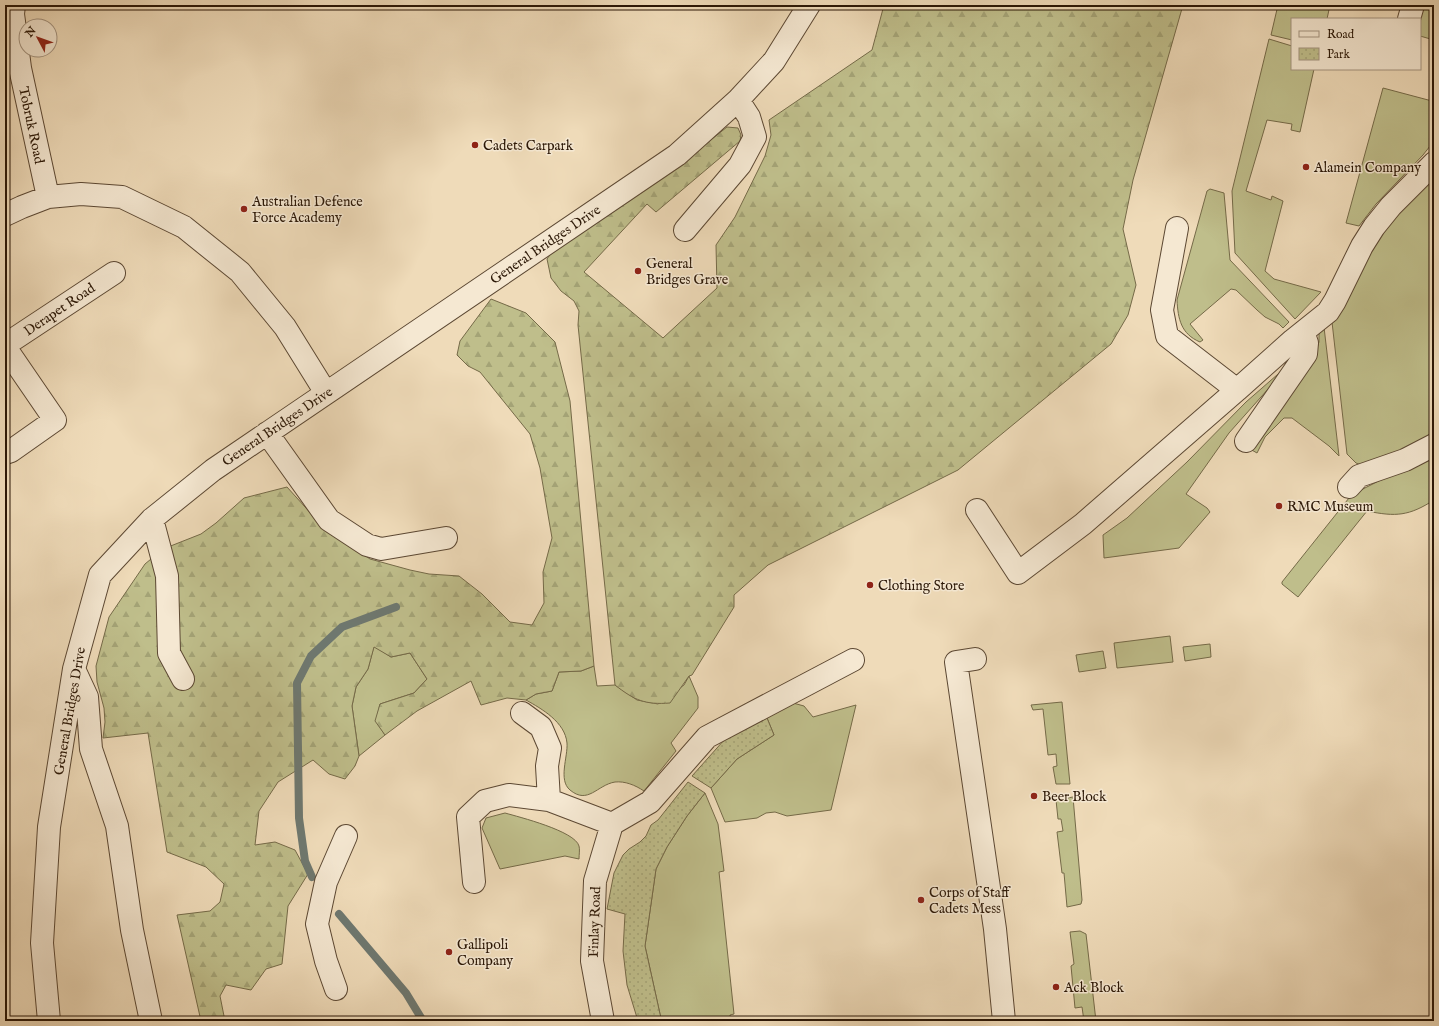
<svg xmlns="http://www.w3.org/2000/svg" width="1439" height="1026" viewBox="0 0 1439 1026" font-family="'IM FELL English',serif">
  <defs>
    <pattern id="forest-firs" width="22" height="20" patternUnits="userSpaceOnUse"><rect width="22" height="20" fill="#bfbe8b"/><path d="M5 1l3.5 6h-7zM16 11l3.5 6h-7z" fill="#a4a376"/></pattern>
    <pattern id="park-dots" width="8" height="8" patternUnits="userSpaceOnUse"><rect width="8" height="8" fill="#bfbe8b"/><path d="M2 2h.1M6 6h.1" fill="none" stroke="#a4a376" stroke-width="1.8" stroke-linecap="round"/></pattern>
  </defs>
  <rect width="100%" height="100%" fill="#efdbb9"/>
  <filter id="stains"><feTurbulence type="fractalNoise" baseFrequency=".005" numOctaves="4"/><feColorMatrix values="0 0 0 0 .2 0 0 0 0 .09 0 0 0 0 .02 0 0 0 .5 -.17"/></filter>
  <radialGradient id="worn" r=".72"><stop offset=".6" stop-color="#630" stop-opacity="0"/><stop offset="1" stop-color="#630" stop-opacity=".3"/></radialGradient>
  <!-- grass -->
  <path fill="#bfbe8b" stroke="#756a48" d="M1278,5H1330L1327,19H1292V40L1271,35Z
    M1424,5H1434V40L1420,36V20Z
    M1269,39L1292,46V69H1314L1300,132L1291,130L1292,124L1267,120L1246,191L1271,200L1272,196L1283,201L1265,271L1274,279L1321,292L1295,319L1235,253L1232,191Z
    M1383,88L1432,101L1434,96V141L1423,155L1376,204L1359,226L1346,223Z
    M1434,170V439L1364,466L1356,463L1347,454L1332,322L1384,224Z
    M1210,189L1224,193L1230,260L1289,322L1283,328L1279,324L1265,317L1257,310L1236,290L1231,289L1190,324L1203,340L1200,342C1181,334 1178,319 1177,300L1207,191Z
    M1324,327L1339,456L1329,446L1292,418H1284L1265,437L1257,453L1250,449L1312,363L1319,342V330Z
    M1293,361L1229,433L1186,494L1207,508L1210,512L1179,548L1104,558L1103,535L1127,518L1187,462L1246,402Z
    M1434,453V500C1409,516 1396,517 1367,511L1298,597L1282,584V582L1349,498L1355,493Z
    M1170,636L1173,662L1117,668L1114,643Z
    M1210,644L1211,657L1185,661L1183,647Z
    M374,646L391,657L410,653L427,679L414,693L380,704L376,721L385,735L359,756L352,706L356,687L368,669Z
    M1103,651L1106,668L1079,672L1076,655Z
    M594,666L597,686L615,685L637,700L658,704L684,685L689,676L698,697V708L671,743L676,751L644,791C635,785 625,781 615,782C597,785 588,805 570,790C558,780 568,757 567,743C565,722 542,709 526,700L536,694L552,691L559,672L581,671Z
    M1062,702L1070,784H1056L1053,767L1057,766L1056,754L1048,755L1043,709L1033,710L1031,705Z
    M793,703L804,706L813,717L856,705L831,810L787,816L775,812L766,813L757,818L725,822L711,788L737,759L774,735L767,718Z
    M705,793L718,824L724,871L719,872L734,1014L730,1015V1021H662L660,1014L645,946L656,869L667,847L687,816Z
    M1073,797L1082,900L1081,904L1067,907L1064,873H1062L1057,832L1063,831L1061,819H1058L1056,800Z
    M505,813C519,817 575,831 579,846C580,849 579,855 579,859L565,856L500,869L482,828L486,818Z
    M1080,931L1086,934L1096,1021H1084L1082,1007L1075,1008L1071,966L1074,964L1070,932Z"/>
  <!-- forest -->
  <path fill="url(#forest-firs)" stroke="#756a48" d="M884,5H1183L1133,180L1123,229L1136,285L1128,315L1111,344L958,470L768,565L734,595V607L692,675L689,676L670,703C645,705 634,700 615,685L578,325L579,311L574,301L561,291L551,278L547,259L554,249L678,166L727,127L738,128L741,135L740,141L656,212L647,204L584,272L663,338L717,288L716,245L735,217L765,156L771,135L769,120L872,50Z
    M491,299L526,313L555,342L570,401L594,666L581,671L559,672L552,691L536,694L526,700L507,698L481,705L471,681L417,711L385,735L375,721L380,704L414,693L427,679L410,653L391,657L374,647L368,669L356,687L352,706L359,756L355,766L345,779L329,774L313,760L278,782L259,811L255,845L275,842L295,850L308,874L288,906L282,964L266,969L251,990L226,985L220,996L225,1021H201L177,915L210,911L220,902L224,884L206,867L167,852L148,733L103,738L105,722L104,708L97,682L96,666L109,617L145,564L163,549L201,534L216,523L244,498L287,487L324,528L370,559L410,570L429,574L459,576L482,594L510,622L532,625L544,603L543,572L552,538L540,468L530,434L480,372L468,366L457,355L460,341Z"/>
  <!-- park -->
  <path fill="url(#park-dots)" stroke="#756a48" d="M767,718L774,735L737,759L711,788L692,776L725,739Z
    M688,782L705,793L687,816L667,847L656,869L645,946L660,1014L662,1021H638L627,985L623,951L625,914L607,909L614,873L623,855L629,849L640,842L646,836L651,825L658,820Z"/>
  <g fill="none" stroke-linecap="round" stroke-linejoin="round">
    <!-- stream -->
    <path stroke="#6e7870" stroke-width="8" d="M312,877L305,861L299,818L297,683L311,656L342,627L396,607
      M339,914L406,993L423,1021"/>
    <!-- minor casing -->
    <g stroke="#5c4833" stroke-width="24">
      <path id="minor" d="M14,5L13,14L20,68L48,197
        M1409,19L1413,5
        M5,215L22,207L48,197L81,194L122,197L184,227L240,272L285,327L326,393
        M1177,228L1162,310L1167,336L1237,390L1293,340L1328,312L1335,301L1362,246L1374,227L1391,206L1434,163
        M685,230L740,165L755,137L749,117L738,100
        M5,345L114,273
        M5,347L55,420L11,451L5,453
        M267,433L329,520L367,545L381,549L446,538
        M1246,441L1306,354L1307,343L1303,332
        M1349,487L1359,476L1405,460L1434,445
        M977,510L1018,573L1083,524L1237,390
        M152,519L167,576L169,653L183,679
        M975,659L956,662L995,929L1004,1021
        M74,669L87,697L91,749L117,826L132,930L151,1021
        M522,713L541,727L550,748L547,766L549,800
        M612,824L650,802L707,737L853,660
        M474,882L468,817L485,801L509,795L549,800L612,824
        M336,989L326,961L317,924L326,882L346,836
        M49,1021L42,943L49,827L74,669L100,575L152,519L213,470L677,155L738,100L774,61L809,5
        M603,1021L592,961L595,881L612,824"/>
    </g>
    <!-- minor -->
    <use href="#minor" stroke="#f5e8d2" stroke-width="22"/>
  </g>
  <!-- markers -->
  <g fill="#8f2418" stroke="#f5e8d2" stroke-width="1.5">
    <circle cx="475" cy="145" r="4"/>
    <circle cx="1306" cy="167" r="4"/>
    <circle cx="244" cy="209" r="4"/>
    <circle cx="638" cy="271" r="4"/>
    <circle cx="1279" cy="506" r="4"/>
    <circle cx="870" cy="585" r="4"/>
    <circle cx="1034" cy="796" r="4"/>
    <circle cx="921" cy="900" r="4"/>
    <circle cx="449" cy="952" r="4"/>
    <circle cx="1056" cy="987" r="4"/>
  </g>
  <g text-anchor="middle" stroke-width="3" stroke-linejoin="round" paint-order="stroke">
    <!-- street labels -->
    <g font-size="14" fill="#2b1706" stroke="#f5e8d2">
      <text transform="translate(32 125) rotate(78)" y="5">Tobruk Road</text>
      <text transform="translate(545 244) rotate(-34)" y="5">General Bridges Drive</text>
      <text transform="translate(59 309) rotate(-34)" y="5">Derapet Road</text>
      <text transform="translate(277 426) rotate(-34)" y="5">General Bridges Drive</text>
      <text transform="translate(69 711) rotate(-80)" y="5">General Bridges Drive</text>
      <text transform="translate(594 922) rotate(-88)" y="5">Finlay Road</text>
    </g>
    <!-- poi labels -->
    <g font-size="14" fill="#2b1706" stroke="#f5e8d2" text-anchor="start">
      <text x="483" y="150">Cadets Carpark</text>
      <text x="1314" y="172">Alamein Company</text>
      <text x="252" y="206">Australian Defence<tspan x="252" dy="16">Force Academy</tspan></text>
      <text x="646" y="268">General<tspan x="646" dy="16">Bridges Grave</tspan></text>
      <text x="1287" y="511">RMC Museum</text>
      <text x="878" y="590">Clothing Store</text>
      <text x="1042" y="801">Beer Block</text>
      <text x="929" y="897">Corps of Staff<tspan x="929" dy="16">Cadets Mess</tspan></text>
      <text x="457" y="949">Gallipoli<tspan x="457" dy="16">Company</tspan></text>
      <text x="1064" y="992">Ack Block</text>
    </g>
  </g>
  <!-- margin -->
  <rect width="1439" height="1026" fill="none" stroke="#efdbb9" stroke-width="20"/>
  <rect x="6" y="6" width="1427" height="1014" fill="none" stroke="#2b1706" stroke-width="2"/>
  <rect x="10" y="10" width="1419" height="1006" fill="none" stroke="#2b1706"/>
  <!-- legend -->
  <rect x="1291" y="18" width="130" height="52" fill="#f5e8d2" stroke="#a49480"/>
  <rect x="1299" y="31" width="20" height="6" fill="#f5e8d2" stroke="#a49480"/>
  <text x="1327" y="38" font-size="12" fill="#2b1706">Road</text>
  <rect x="1299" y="48" width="20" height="12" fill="url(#park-dots)" stroke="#a49480"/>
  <text x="1327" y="58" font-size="12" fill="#2b1706">Park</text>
  <!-- north arrow -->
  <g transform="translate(38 38) rotate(311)"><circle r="19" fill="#f5e8d2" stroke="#a49480"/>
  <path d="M0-3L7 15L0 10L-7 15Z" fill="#8f2418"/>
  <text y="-6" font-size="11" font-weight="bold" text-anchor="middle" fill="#2b1706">N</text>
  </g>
  <rect width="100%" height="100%" filter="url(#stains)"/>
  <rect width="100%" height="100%" fill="url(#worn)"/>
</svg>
